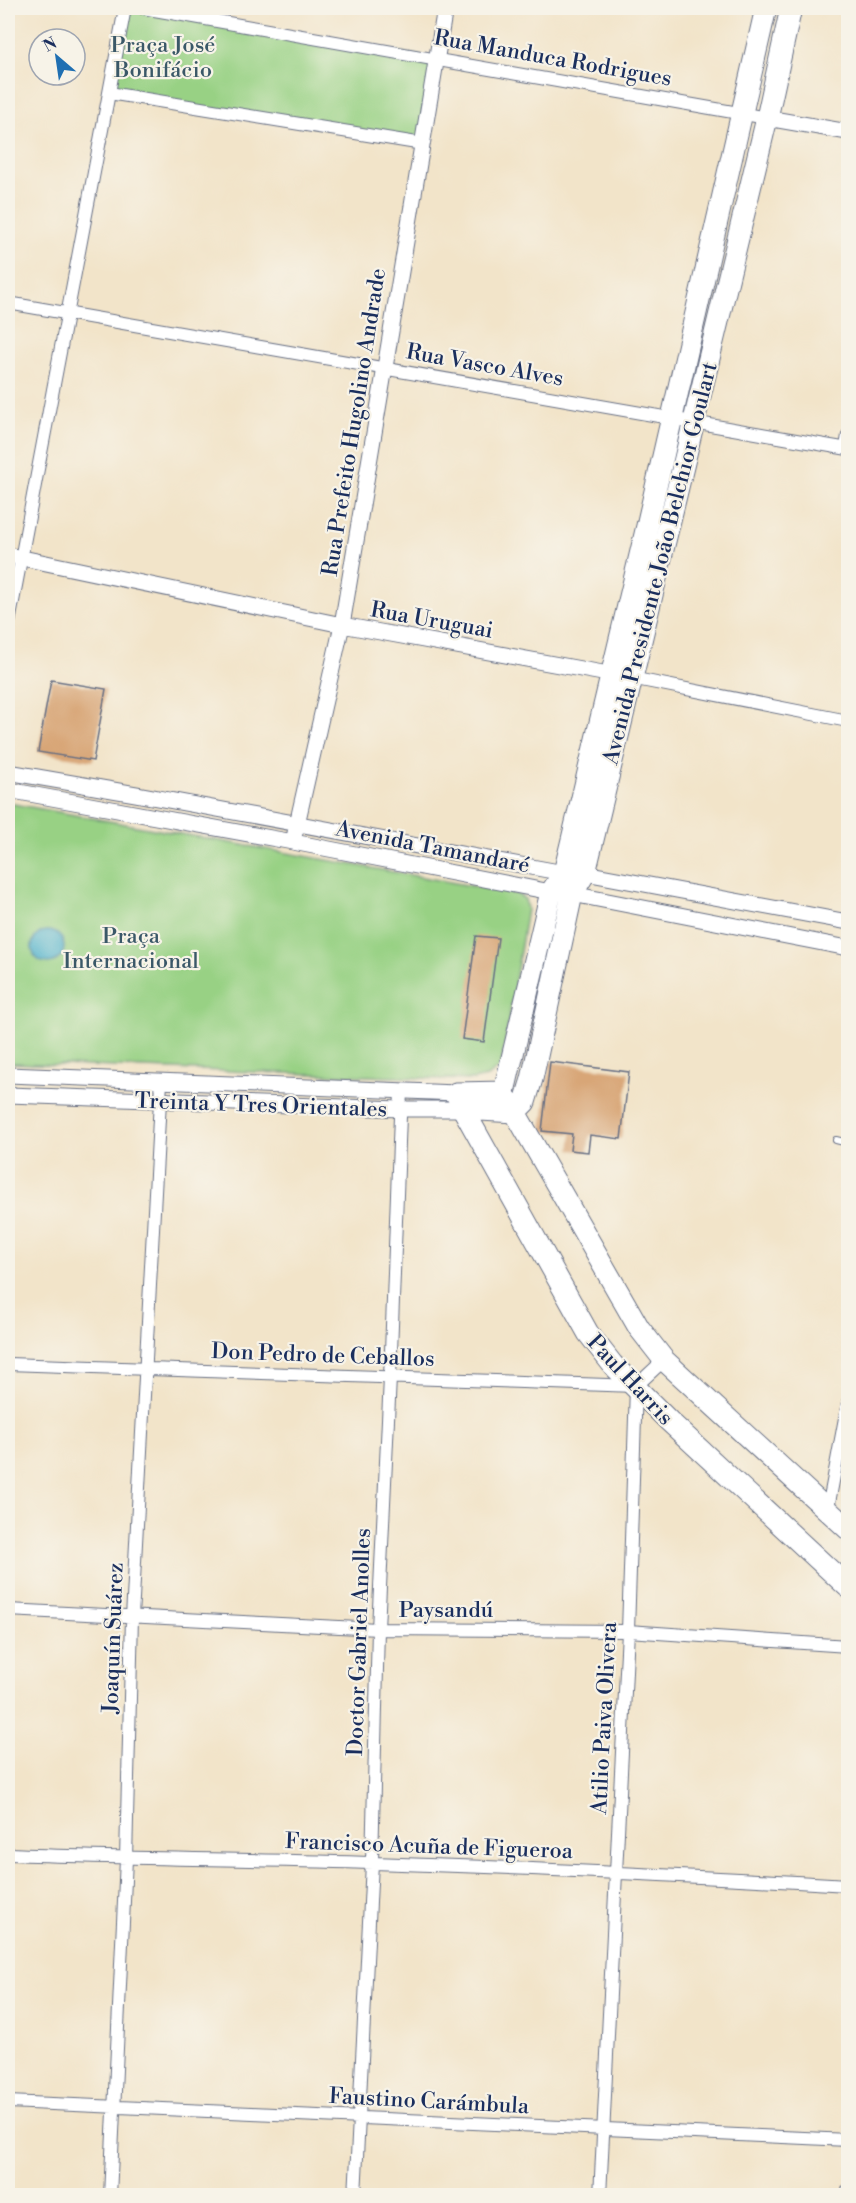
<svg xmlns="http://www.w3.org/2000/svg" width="856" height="2203" viewBox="0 0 856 2203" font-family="'Libre Bodoni',serif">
  <rect width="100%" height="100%" fill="#f7f3e8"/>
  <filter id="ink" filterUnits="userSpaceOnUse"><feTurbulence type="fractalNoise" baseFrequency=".0167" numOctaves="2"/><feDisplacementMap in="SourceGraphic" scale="12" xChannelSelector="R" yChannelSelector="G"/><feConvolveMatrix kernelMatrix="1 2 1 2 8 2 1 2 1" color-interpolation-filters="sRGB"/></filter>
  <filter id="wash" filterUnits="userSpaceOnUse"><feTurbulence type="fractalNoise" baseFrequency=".008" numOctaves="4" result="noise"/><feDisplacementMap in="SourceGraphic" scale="24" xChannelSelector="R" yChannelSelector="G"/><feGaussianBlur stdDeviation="1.35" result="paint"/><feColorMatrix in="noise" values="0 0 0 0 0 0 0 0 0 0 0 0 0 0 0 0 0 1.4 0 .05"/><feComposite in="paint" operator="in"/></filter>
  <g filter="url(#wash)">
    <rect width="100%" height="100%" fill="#f2e4c9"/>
    <!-- green -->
    <path fill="#98d184" stroke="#5a8071" stroke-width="1.5" d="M125,8H143L436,59L423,144L109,93Z
      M8,803L517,894L525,899L527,909L501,1067L487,1077L473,1080L8,1063Z"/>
    <!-- water -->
    <path fill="#4cb1cb" stroke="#347094" stroke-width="1.5" d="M32 947a16 16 0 1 1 32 0a16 16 0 1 1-32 0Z"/>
    <g id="blocks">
      <!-- building -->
      <path fill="#d8a677" d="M51,680L106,689L93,761L38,752Z
        M476,936L498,938L484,1042L462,1039Z
        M550,1062L629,1072L621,1139L590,1135L588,1152L570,1150L572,1134L542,1131Z"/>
    </g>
  </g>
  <g filter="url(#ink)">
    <use href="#blocks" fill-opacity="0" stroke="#666e83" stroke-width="1.5"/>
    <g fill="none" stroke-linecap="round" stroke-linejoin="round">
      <!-- service casing -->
      <g stroke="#666e83" stroke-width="8">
        <path id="service" d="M836,1140L848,1143"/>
      </g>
      <!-- minor casing -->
      <g stroke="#666e83" stroke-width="14">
        <path id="minor" d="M143,8L767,118
          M109,93L423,144
          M8,303L848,449
          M846,448L848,435
          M8,628L125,8
          M631,678L848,721
          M8,1364L635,1386
          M636,1386L664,1360
          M828,1508L848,1402
          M8,1610L378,1629L628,1631L848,1646
          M8,1854C130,1859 252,1859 374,1863C532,1868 690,1876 848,1885
          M8,2102L848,2140
          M110,2196L126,1859L132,1617L161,1082
          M355,2196L372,1863L378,1629L390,1378L401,1090
          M600,2196L628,1631L636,1387
          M848,2196V2190"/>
      </g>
      <!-- tertiary casing -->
      <g stroke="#666e83" stroke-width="17">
        <path id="tertiary" d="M767,118L848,132
          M8,555L342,625L619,676
          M8,772L136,794L564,873H585L848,922
          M8,790L293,842L551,892L572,894L848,948
          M295,833L342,625L445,8
          M8,1075L456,1093
          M8,1095L400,1109H463"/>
      </g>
      <!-- trunk casing -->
      <g stroke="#666e83" stroke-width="23">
        <path id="trunk" d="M504,1092L551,892L564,873L647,526L766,8
          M504,1092L456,1093L463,1109L588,1333L613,1365L669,1421L848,1587
          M508,1100L639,1328L664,1360L848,1529
          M463,1109L515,1112
          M515,1112L525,1102L532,1079L572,894L585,873L767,118L791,8"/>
      </g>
      <!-- service -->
      <use href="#service" stroke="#fff" stroke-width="6"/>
      <!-- minor -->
      <use href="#minor" stroke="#fff" stroke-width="12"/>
      <!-- tertiary -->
      <use href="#tertiary" stroke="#fff" stroke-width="15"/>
      <!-- trunk -->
      <use href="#trunk" stroke="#fff" stroke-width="21"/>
    </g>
  </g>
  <g text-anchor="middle" stroke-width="4.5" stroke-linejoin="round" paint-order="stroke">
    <!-- park labels -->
    <g font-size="22" fill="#3a5868" stroke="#f7f3e8">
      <text x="163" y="52">Praça José<tspan x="163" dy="25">Bonifácio</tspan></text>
      <text x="131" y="943">Praça<tspan x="131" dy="25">Internacional</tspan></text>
    </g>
    <!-- street labels -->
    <g font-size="22" fill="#1b2f5e" stroke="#f7f3e8">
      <text transform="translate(553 57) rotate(10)" y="8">Rua Manduca Rodrigues</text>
      <text transform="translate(485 364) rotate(10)" y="8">Rua Vasco Alves</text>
      <text transform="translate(353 422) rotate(-81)" y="8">Rua Prefeito Hugolino Andrade</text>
      <text transform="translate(659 563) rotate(-76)" y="8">Avenida Presidente João Belchior Goulart</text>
      <text transform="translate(432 619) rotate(10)" y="8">Rua Uruguai</text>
      <text transform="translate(433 846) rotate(11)" y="8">Avenida Tamandaré</text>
      <text transform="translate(261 1104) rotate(2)" y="8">Treinta Y Tres Orientales</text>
      <text transform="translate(323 1354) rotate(2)" y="8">Don Pedro de Ceballos</text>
      <text transform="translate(631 1379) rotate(47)" y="8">Paul Harris</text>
      <text x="446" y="1617">Paysandú</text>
      <text transform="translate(112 1638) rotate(-88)" y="8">Joaquín Suárez</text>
      <text transform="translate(358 1642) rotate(-88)" y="8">Doctor Gabriel Anolles</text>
      <text transform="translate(603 1718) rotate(-87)" y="8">Atilio Paiva Olivera</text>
      <text transform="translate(429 1845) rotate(2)" y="8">Francisco Acuña de Figueroa</text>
      <text transform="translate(429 2100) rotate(3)" y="8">Faustino Carámbula</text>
    </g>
  </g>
  <!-- margin -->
  <rect width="856" height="2203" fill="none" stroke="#f7f3e8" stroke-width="30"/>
  <!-- north arrow -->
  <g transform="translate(57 57) rotate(331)"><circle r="28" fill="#f7f3e8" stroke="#9fa5b1" stroke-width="1.5"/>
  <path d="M0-4.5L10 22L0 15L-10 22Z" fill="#1f6fb2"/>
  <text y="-9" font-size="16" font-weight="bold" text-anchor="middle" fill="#1b2f5e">N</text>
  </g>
</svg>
